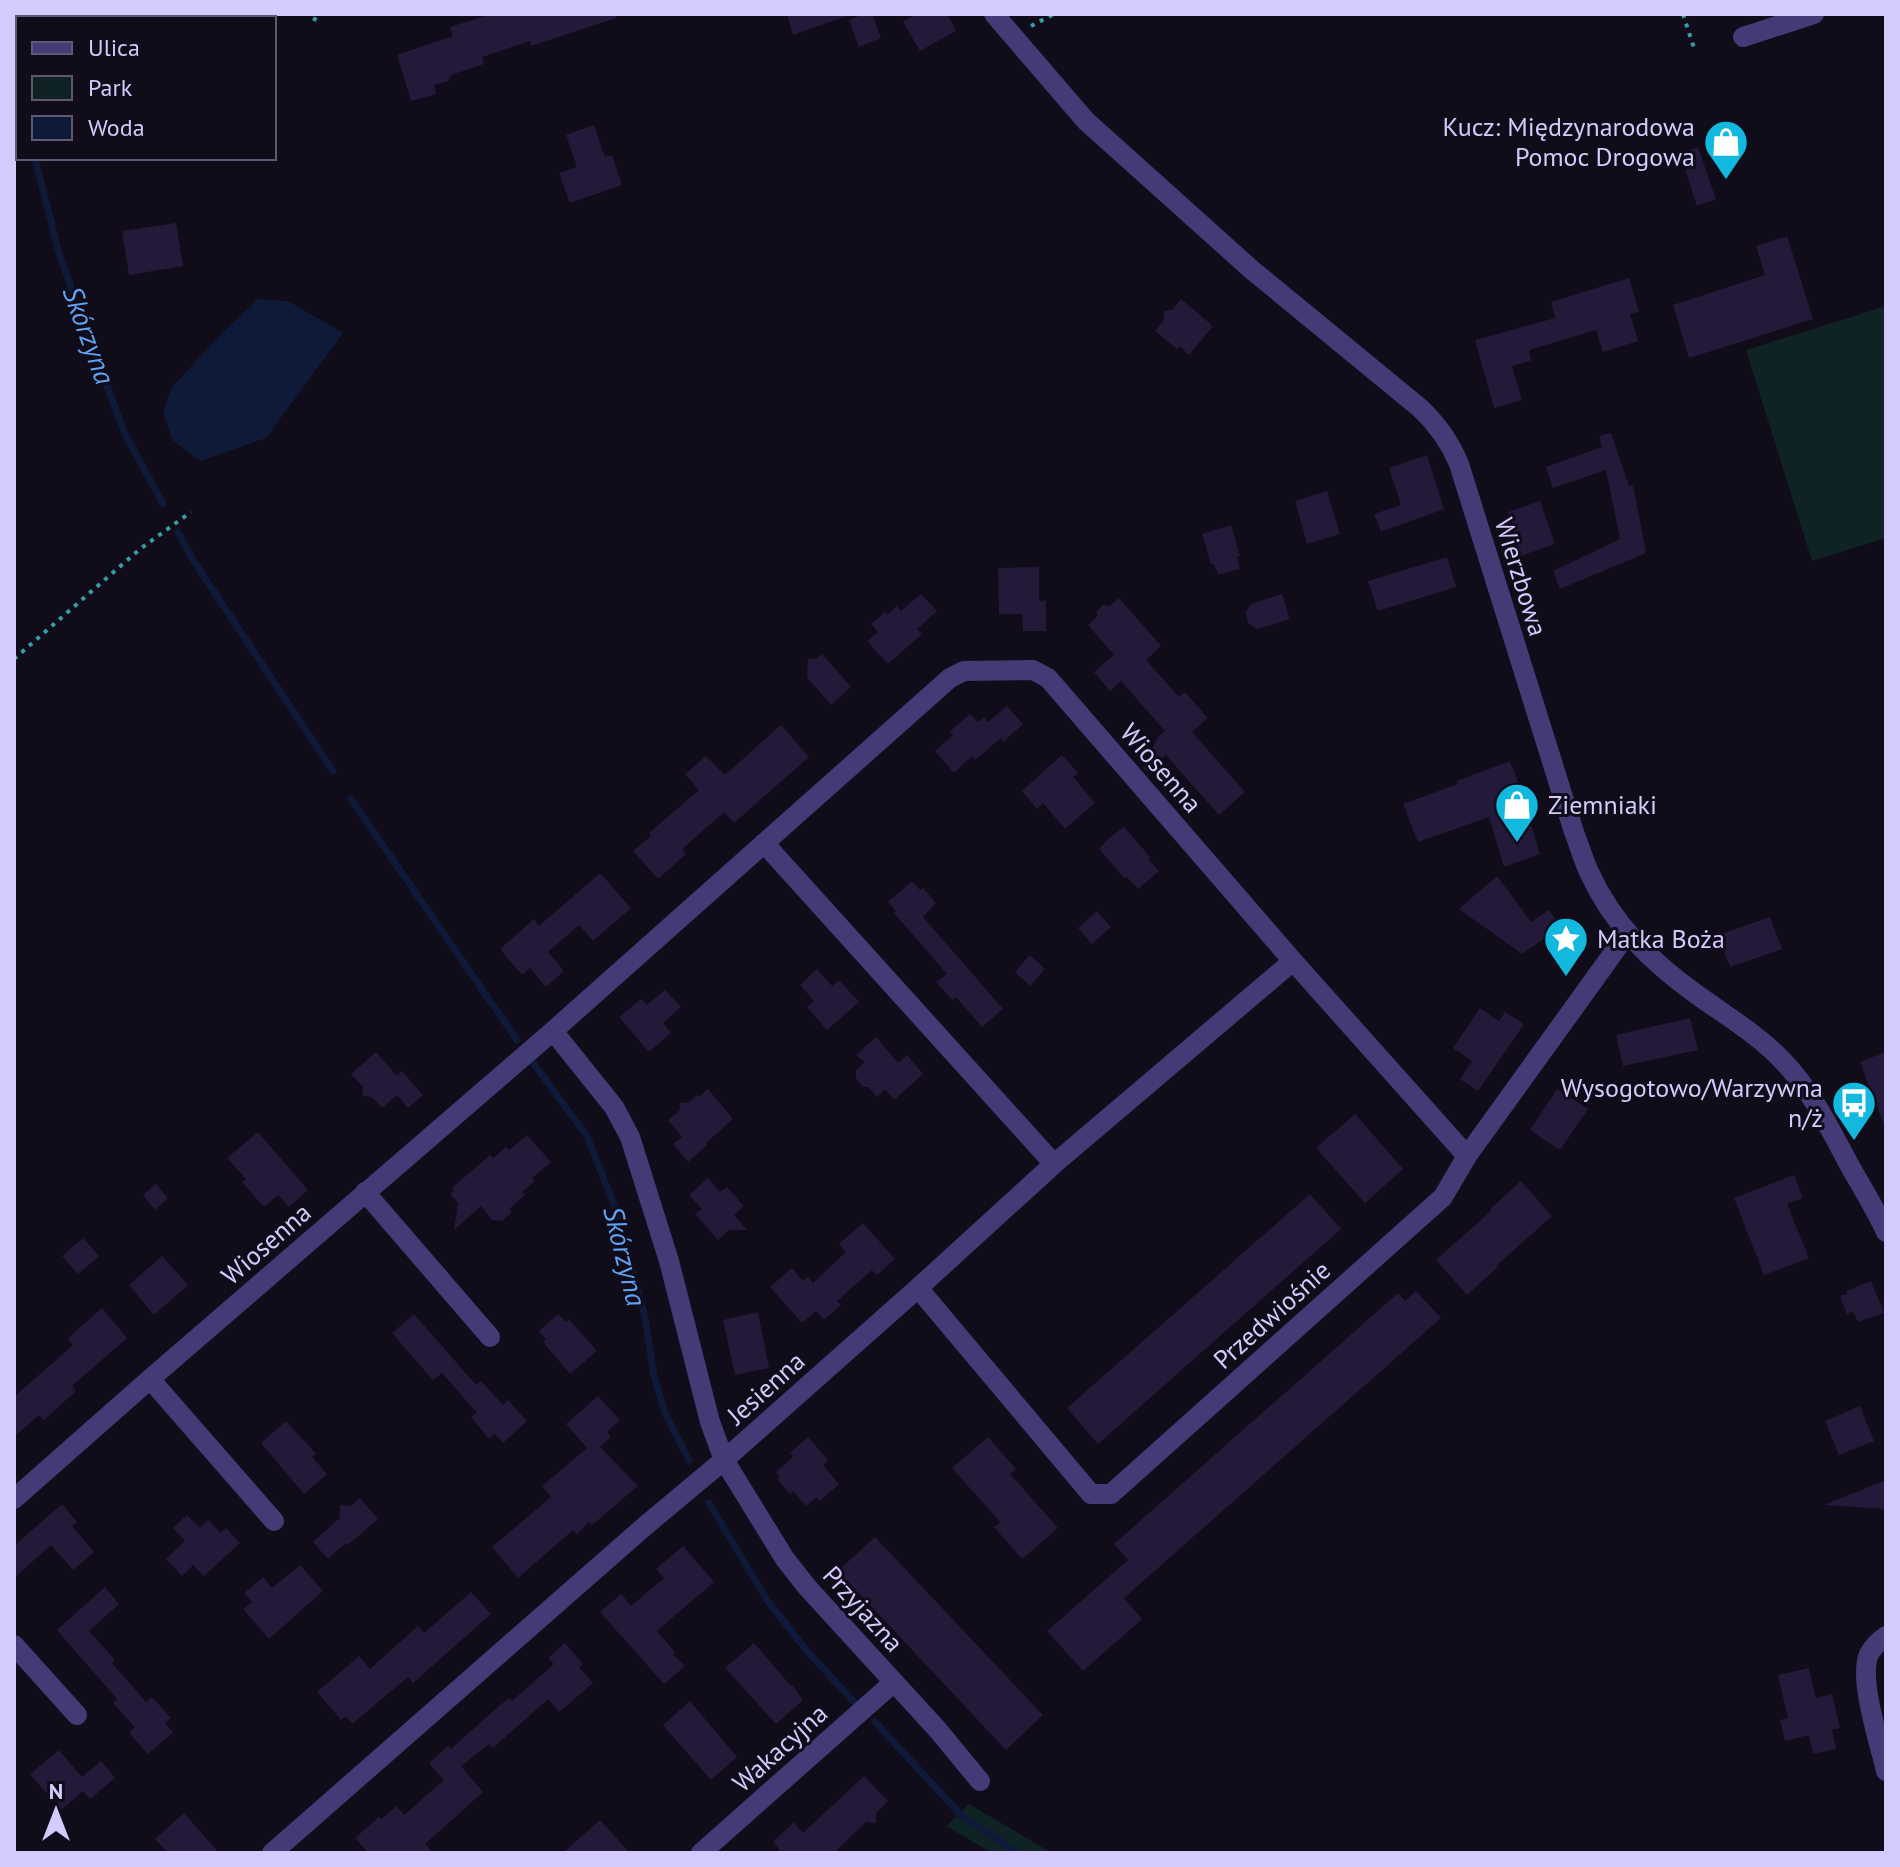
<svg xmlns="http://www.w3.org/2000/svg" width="1900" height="1867" viewBox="0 0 1900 1867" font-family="'PT Sans',sans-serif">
  <rect width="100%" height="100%" fill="#100c1a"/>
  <!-- green -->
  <path fill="#102324" d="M1886,306V538L1812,561L1746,350Z
    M969,1804L1052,1853H992L946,1826Z"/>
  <!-- water -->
  <path fill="#0e1a38" d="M258,299L288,301L343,333L266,438L201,461L173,441L163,413L171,388L222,333Z"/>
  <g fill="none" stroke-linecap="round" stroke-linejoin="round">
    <!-- stream -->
    <path stroke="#0e1a38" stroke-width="7" d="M35,158L59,253L96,357L125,434L163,504
      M178,532L193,560L333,771
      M351,799L517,1040
      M534,1064L587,1136L614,1205L645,1317L654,1376L665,1413L689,1460
      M709,1503L767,1600L807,1651L855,1703
      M875,1722L961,1815L1018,1853"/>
  </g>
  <!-- building -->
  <path fill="#231a3a" d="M492,14H615L616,18L531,46L530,41L482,57L484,64L451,75L448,81L434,85L436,94L411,101L397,55L453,36L450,27Z
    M787,14H844V17L793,35Z
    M864,14H872L881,38L859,47L849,20Z
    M917,14H947L956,31L920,51L903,22Z
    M594,125L605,157L612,155L622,185L570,203L559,173L577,167L566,135Z
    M1698,147L1716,199L1697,206L1680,153Z
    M176,223L183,266L129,275L122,231Z
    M1787,236L1813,319L1689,358L1673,305L1765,275L1756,246Z
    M1629,278L1639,312L1630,314L1638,341L1603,352L1596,330L1529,350L1531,361L1512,366L1522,400L1494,408L1475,340L1555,318L1551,302Z
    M1181,299L1213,326L1189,355L1180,346L1177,349L1155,331L1164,320V311L1172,310Z
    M1611,433L1629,486L1633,485L1646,553L1560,589L1553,571L1620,539L1606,470L1553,488L1546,467L1602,447L1599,436Z
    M1427,455L1444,509L1381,532L1374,514L1401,505L1389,468Z
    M1327,491L1340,534L1307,544L1295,501Z
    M1540,501L1555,544L1520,556L1509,525L1512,523L1508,512Z
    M1231,525L1240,556L1237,557L1240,569L1218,575L1214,564H1211L1202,534Z
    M1447,557L1456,587L1378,611L1368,581Z
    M1039,567V601L1046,600V631H1023L1022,614H999L998,568Z
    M921,594L937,611L917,629L922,634L888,664L867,641L878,632L871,624L885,612L887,615L897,606L901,611Z
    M1282,594L1290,619L1258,629L1249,624L1245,613L1251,604Z
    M1119,598L1161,646L1146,660L1179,697L1185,692L1208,718L1192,732L1245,792L1219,815L1166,755L1147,772L1143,768L1158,737L1165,731L1121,681L1110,691L1094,672L1114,655L1088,625L1097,617V611L1103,605L1109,606Z
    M822,654L851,687L831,705L807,677L808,658L816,659Z
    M1007,706L1023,724L1003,742L1001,738L975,760L972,756L954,773L935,751L953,735L950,731L970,714L978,722L984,717L988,722Z
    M781,725L809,757L734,823L724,812L682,849L686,854L658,879L633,851L651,836L649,833L699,790L685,774L706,756L725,775Z
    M1062,755L1078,773L1073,777L1095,803L1065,829L1043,803L1037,809L1022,791Z
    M1510,761L1521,791L1540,854L1504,867L1489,817L1418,842L1403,804L1458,784L1457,781Z
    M1124,827L1150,857L1148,859L1159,871L1138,889L1127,877L1125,879L1099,849L1109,838Z
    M600,873L631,908L593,941L579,925L548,952L564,971L546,987L530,968L522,975L500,949L534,919L539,926Z
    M1497,876L1531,922L1549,910L1561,927L1522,954L1459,909Z
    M912,881L920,890L923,888L936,903L923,917L1003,1009L982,1027L956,997L952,1000L936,982L947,974L894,913L896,911L888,902Z
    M1097,911L1111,927L1092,944L1078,928Z
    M1770,917L1782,949L1730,967L1718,935Z
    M1030,955L1045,969L1030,986L1015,972Z
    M817,969L832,986L839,980L859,1002L827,1030L807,1007L814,1001L800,985Z
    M665,990L681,1007L663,1023L671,1033L649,1052L619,1017L641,999L647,1005Z
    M1480,1008L1499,1021L1505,1012L1524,1024L1478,1091L1460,1079L1472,1061L1453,1048Z
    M1690,1018L1698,1050L1623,1066L1616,1035Z
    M876,1037L898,1063L907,1055L923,1074L894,1100L885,1089L877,1097L868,1087H863L856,1078V1070L865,1062L856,1055Z
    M376,1052L397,1076L402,1071L423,1095L408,1108L397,1095L382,1108L372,1097L362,1096L363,1087L351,1074Z
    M1886,1052V1125H1884L1860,1062Z
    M708,1089L733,1119L706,1143L707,1145L688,1162L673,1144L682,1137L668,1120L680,1110V1102L688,1103L697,1095L699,1097Z
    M1557,1089L1588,1109L1560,1150L1530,1130Z
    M1355,1114L1403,1169L1365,1203L1316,1148Z
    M258,1132L308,1190L289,1207L278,1195L264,1207L242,1182L246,1179L227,1158Z
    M527,1135L551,1162L532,1178L535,1181L522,1192L525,1195L510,1208L511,1213L502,1221L492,1220L481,1206L454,1230L458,1203L450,1194L454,1191L452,1188L490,1155L493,1158L506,1147L509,1150Z
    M1794,1175L1803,1198L1787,1204L1809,1258L1764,1275L1734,1198Z
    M708,1178L720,1192L727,1187L744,1206L734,1215L747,1230H729L718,1240L695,1214L702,1209L689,1195Z
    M1521,1181L1552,1216L1497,1265L1499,1266L1467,1295L1436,1260L1491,1211L1490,1209Z
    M156,1184L168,1198L155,1210L143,1195Z
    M1310,1194L1341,1229L1098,1444L1067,1408Z
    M863,1223L895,1259L877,1275L872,1270L837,1301L841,1305L824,1320L816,1311L802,1323L770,1287L792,1268L803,1281L808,1277L813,1283L846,1252L839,1244Z
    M83,1238L99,1256L78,1274L62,1256Z
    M162,1256L188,1285L154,1315L129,1285Z
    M1871,1281L1884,1313L1858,1322L1853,1311L1847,1314L1840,1296L1847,1294L1846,1291Z
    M1416,1291L1441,1318L1124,1598L1142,1619L1083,1671L1047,1631L1128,1560L1114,1544L1398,1293L1405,1301Z
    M102,1308L127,1338L72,1386L76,1391L44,1420L39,1415L14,1437V1397L73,1345L68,1338Z
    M758,1312L769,1368L735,1375L723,1320Z
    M414,1314L476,1385L481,1381L503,1405L508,1400L527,1421L503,1443L495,1434L489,1439L471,1417L477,1413L442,1373L433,1380L392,1333Z
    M558,1314L566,1322L569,1319L597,1351L570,1374L543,1342L546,1339L539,1331Z
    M598,1396L620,1420L607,1432L611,1437L600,1447L638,1486L592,1525L589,1522L577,1534L573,1530L518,1578L492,1547L551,1497L542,1486L587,1448L566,1424Z
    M1860,1406L1874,1441L1839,1455L1825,1421Z
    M286,1421L316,1454L312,1457L327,1474L304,1494L261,1443Z
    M808,1437L828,1460L823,1465L839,1484L820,1501L817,1497L806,1506L793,1491L790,1494L777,1479L780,1477L776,1472L793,1457L790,1453Z
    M988,1437L1016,1469L1010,1474L1058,1528L1022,1559L994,1527L1000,1522L952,1468Z
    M1886,1480V1509L1824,1505Z
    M360,1498L378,1519L348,1545L346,1543L328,1559L313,1542L340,1518V1505L351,1506Z
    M62,1504L77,1522L72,1526L94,1552L73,1570L51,1545L14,1578V1546Z
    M187,1515L200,1528L208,1520L221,1533L226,1528L240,1543L204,1576L193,1565L182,1576L166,1559L185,1541L173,1528Z
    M875,1537L1043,1715L1006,1750L838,1571Z
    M683,1546L714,1582L657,1631L675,1652L673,1654L685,1666L664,1684L600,1612L621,1594L631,1606L664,1578L656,1569Z
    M300,1565L323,1591L269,1639L243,1609L252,1602L244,1593L263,1577L272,1588Z
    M105,1587L119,1604L89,1631L115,1660L112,1663L146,1702L152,1697L171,1718L165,1723L173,1732L148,1754L129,1733L135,1727L113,1703L117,1699L57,1630Z
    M471,1592L491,1614L413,1683L408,1677L352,1724L346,1716L341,1720L317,1692L359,1656L370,1669L418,1626L424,1633Z
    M565,1643L583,1664L579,1667L593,1683L559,1712L548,1699L493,1748L489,1744L461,1766L483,1792L425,1844L433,1853H368L355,1838L379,1817L381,1819L397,1806L404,1815L444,1780L429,1763L448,1746L451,1749L500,1705L510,1698L512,1701L554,1664L548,1658Z
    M754,1643L791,1686L792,1684L803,1700L776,1724L725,1668Z
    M1809,1668L1816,1698L1832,1694L1840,1728L1832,1730L1836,1749L1813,1754L1809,1735L1785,1741L1780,1720L1788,1718L1778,1675Z
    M690,1701L737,1757L711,1780L663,1725Z
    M59,1750L82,1777L101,1761L115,1778L90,1799L83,1791L61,1810L30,1774Z
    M864,1776L888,1801L876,1813V1823L866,1822L834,1853H782L773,1842L794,1822L803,1833Z
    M184,1813L219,1853H168L155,1839Z
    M600,1820L630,1853H563L582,1836Z"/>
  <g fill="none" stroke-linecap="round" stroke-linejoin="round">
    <!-- path -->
    <path stroke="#369fa3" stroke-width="4" stroke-dasharray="4 6" stroke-linecap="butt" d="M1683,14L1695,51
      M314,21L317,14
      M1031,26L1054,14
      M14,659L140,549L191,512"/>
    <!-- minor -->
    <path stroke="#423b76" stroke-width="20" d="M994,14L1086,121L1252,270L1420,408C1438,425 1450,442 1459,464L1574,832C1579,845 1583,859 1589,872C1612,923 1650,961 1696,994C1725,1015 1757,1034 1782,1060C1812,1091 1831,1131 1851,1168C1863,1189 1876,1210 1886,1232
      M1743,37L1814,14
      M764,843L1054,1164
      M553,1031L614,1107L630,1137L669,1261L710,1422L724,1460L785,1559L807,1587L937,1729L980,1781
      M365,1192L490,1337
      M918,1288L1091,1494H1111L1443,1197L1467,1156L1627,934
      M150,1379L274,1521
      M14,1499L150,1379L553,1031L950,678L964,671L1033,670L1048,678L1293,961L1467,1156
      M1886,1636C1879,1641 1873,1647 1869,1654C1858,1679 1880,1744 1886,1771
      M14,1645L77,1715
      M272,1853L645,1526L724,1460L918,1288L1054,1164L1293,961
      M701,1853L894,1682"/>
  </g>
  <!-- icons -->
  <defs>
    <g id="shop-pin" transform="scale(2.3)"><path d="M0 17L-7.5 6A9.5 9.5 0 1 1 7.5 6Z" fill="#12b8de" stroke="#100c1a"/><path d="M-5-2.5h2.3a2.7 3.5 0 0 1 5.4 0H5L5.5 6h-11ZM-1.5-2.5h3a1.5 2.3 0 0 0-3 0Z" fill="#fff"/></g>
    <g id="sight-pin" transform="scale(2.3)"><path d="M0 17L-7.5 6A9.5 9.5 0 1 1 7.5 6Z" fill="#12b8de" stroke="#100c1a"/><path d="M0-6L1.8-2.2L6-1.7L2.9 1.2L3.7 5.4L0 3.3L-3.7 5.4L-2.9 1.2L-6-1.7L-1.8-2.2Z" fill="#fff"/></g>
    <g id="bus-pin" transform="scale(2.3)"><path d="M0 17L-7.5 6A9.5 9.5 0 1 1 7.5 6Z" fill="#12b8de" stroke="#100c1a"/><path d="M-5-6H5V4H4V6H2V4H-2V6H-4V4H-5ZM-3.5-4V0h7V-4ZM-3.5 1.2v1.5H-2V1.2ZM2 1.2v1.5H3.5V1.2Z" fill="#fff"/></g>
  </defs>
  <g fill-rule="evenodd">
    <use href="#shop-pin" x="1726" y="142"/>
    <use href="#shop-pin" x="1517" y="805"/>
    <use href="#sight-pin" x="1566" y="939"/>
    <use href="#bus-pin" x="1854" y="1103"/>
  </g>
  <g text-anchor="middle" stroke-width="6" stroke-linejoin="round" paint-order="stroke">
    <!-- poi labels -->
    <g font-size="26" fill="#d4cafb" stroke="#100c1a" text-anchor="end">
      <text x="1695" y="136">Kucz: Międzynarodowa<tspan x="1695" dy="30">Pomoc Drogowa</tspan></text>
      <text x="1548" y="814" text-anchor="start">Ziemniaki</text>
      <text x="1597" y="948" text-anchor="start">Matka Boża</text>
      <text x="1823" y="1097">Wysogotowo/Warzywna<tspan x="1823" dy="30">n/ż</tspan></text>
    </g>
    <!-- street labels -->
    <g font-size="26" fill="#d4cafb" stroke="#100c1a">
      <text transform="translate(1521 577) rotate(73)" y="9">Wierzbowa</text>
      <text transform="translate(1161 768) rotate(49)" y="9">Wiosenna</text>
      <text transform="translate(266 1244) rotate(-41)" y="9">Wiosenna</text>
      <text transform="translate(1272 1315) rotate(-42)" y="9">Przedwiośnie</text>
      <text transform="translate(766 1388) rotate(-42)" y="9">Jesienna</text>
      <text transform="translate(863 1609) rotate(48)" y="9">Przyjazna</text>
      <text transform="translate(780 1748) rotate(-42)" y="9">Wakacyjna</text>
    </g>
    <!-- water labels -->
    <g font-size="28" font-style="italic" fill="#61a2f2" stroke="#100c1a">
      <text transform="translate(89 335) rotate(70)" y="10">Skórzyna</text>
      <text transform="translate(625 1256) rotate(76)" y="10">Skórzyna</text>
    </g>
  </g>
  <!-- border -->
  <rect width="1900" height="1867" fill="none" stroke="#d4cafb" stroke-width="32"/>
  <!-- legend -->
  <rect x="16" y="16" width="260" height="144" fill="#100c1a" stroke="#5e5874" stroke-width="2"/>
  <rect x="32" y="42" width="40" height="12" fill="#423b76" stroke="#5e5874" stroke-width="2"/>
  <text x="88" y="56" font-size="24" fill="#d4cafb">Ulica</text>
  <rect x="32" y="76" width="40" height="24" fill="#102324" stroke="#5e5874" stroke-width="2"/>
  <text x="88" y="96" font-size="24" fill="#d4cafb">Park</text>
  <rect x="32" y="116" width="40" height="24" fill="#0e1a38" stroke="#5e5874" stroke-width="2"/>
  <text x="88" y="136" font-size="24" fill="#d4cafb">Woda</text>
  <!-- north arrow -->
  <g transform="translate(56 1811)" stroke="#100c1a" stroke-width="6" paint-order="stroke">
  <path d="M0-6L14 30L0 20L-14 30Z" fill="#d4cafb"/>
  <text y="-12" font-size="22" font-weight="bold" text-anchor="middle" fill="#d4cafb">N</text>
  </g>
</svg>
